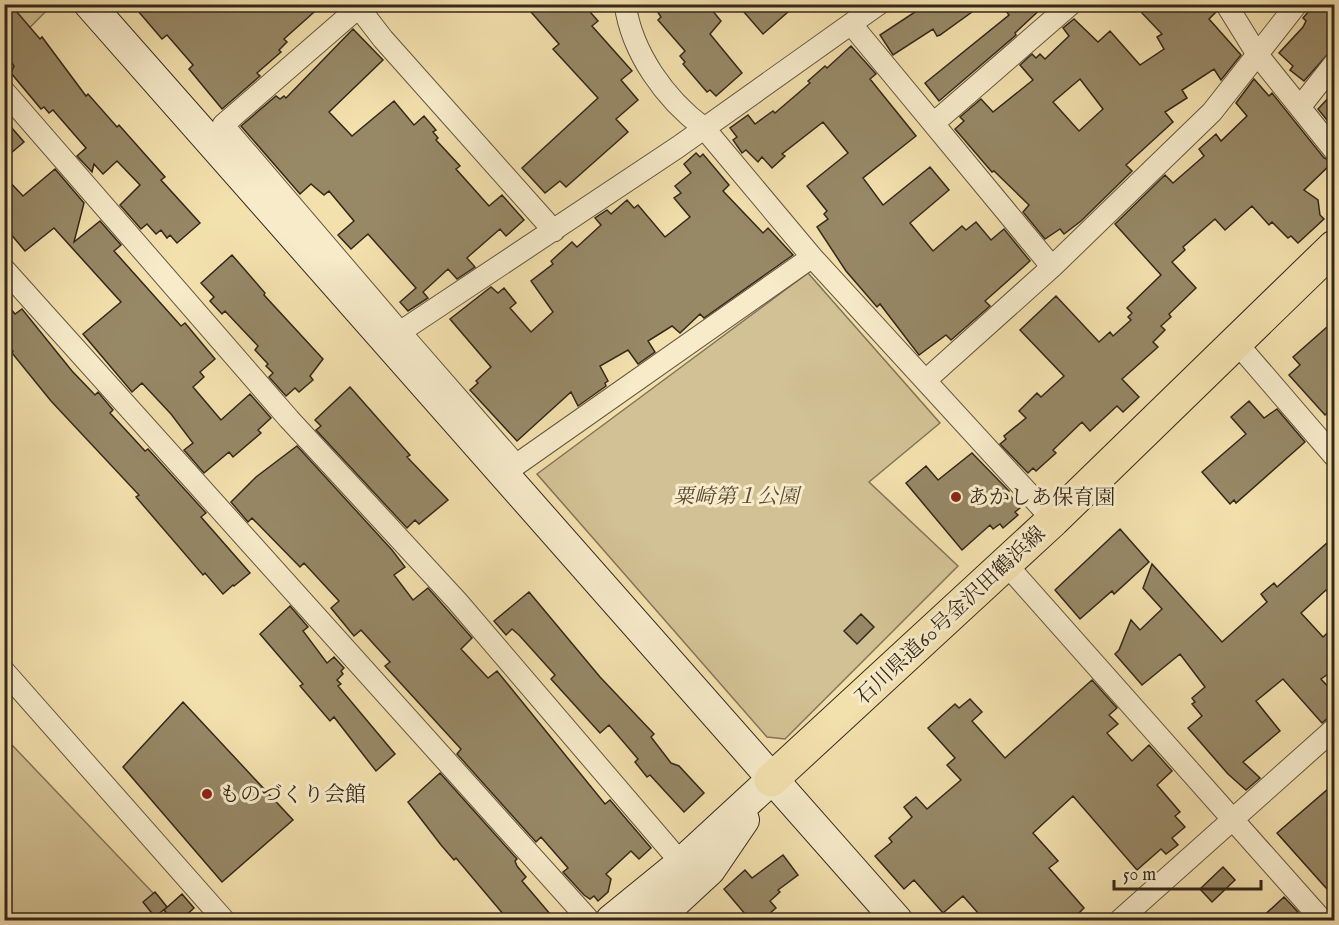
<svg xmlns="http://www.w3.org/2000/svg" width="1339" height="925" viewBox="0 0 1339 925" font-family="'IM FELL English','Noto Serif JP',serif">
  <rect width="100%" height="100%" fill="#f2e0ad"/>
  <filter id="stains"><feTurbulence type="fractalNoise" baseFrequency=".00333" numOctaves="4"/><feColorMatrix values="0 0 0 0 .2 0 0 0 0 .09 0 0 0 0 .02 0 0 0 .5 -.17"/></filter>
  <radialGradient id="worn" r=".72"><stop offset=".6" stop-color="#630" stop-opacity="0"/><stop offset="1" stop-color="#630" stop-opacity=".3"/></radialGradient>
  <!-- green -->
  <path fill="#d2c194" stroke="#837457" stroke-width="1.5" d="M5,5H44L48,9L5,53Z
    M808,273L940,423L869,482L958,566L785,739L767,737L537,474Z
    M12,745L176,917L174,920H5L4,748Z"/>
  <!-- building -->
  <path fill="#978866" stroke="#34281a" stroke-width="1.5" fill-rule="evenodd" d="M4,4H10L40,39L42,37L86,96L88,94L117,127L119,125L165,177L161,180L200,223L177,243L170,235L167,238L161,230L156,234L147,224L141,229L120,205L140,185L117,161L103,174L94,164L92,172L77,156L86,148L53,110L49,113L44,107L41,109L11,73L14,66L4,51Z
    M132,4H323L284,39L287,42L279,50L281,52L257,73L260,76L222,109L189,69L193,65L167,35L162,39Z
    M524,4H583L598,21L592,26L632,71L621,80L638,100L616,119L628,132L566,187L560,181L545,193L522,168L598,98L553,49L559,44Z
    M665,4H707L721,21L710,34L742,73L716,96L710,90L707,92L683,64L685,62L680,56L685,51L658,20L661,17L657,11Z
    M737,4H797L763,34Z
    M927,4H983L940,35L937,36L933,29L893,55L880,35Z
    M1001,4H1046L1015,33L1016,35L939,101L925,83L1009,15Z
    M1152,4H1213L1216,12L1209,19L1241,55L1221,80L1214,69L1182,90L1187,98L1165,112L1173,122L1126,165L1132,171L1081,221L1064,234L1060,229L1045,239L1023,212L1029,205L994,171L992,172L955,129L964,121L960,117L981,99L993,112L1033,80L1020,65L1032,54L1036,58L1040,54L1045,59L1069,36L1063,28L1074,19L1098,42L1110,31L1140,65L1164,49L1157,37L1162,34L1142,13ZM1080,79L1103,109L1079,131L1053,102Z
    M1315,4H1329L1335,9V46L1304,81L1290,70L1293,66L1279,53L1303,27L1306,21L1303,18Z
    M353,29L383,60L329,112L352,136L394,101L414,125L424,116L436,130L433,132L438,138L436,140L460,166L456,169L489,206L502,195L524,220L506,236L500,229L469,256L467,258L475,267L457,279L448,269L423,292L428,298L408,311L400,302L416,288L368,234L351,249L338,235L354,221L329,191L324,195L311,184L300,194L241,126L276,96L280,99L284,96L286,98Z
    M851,46L876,74L870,79L916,136L863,178L883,205L930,167L949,190L910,223L933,251L962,226L966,230L976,222L991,240L1004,229L1030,261L985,301L990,306L951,340L946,335L919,355L880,304L877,307L846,271L817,227L828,219L824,214L827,211L807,186L848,153L823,122L782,154L785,156L772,168L762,157L758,162L746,150L742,153L733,140L737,137L730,128L748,115L755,124L773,111L775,113L810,83L808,81L825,66L827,68Z
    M1254,79L1269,96L1272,93L1324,158L1333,162L1304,190L1318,200L1320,215L1324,219L1298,243L1291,236L1288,238L1272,222L1269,225L1252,206L1225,230L1215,219L1183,247L1185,250L1172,262L1196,288L1169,314L1171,317L1161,326L1165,330L1153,342L1158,347L1122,379L1139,397L1123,412L1117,406L1090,431L1082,422L1053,450L1056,453L1036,471L1033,468L1028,473L1000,444L1006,439L1004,436L1026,418L1019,411L1037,393L1041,397L1064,376L1020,330L1056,296L1099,342L1110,332L1113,336L1131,320L1128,317L1132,313L1127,308L1161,275L1115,224L1165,175L1173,183L1204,156L1199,149L1216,134L1221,141L1247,116L1236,103Z
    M1335,91V130L1318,109Z
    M4,119L24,142L4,159Z
    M696,153L700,157L703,154L729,185L723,191L763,233L768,228L793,255L704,318L700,314L680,333L672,326L648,341L655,352L638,364L628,350L600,366L608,381L605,383L606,386L578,406L571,392L517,441L470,390L478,383L476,381L491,367L450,319L491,287L498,293L504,288L516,303L510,308L531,332L553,312L531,281L553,264L551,261L572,242L577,247L601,225L595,218L607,210L611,214L627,200L634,208L638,205L665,237L690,217L674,198L681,193L675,186L691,173L684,164Z
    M55,169L84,203L74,242L100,221L121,245L114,251L181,326L185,323L215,359L200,372L204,377L193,387L221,420L250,394L271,418L258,430L261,433L233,457L229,452L204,473L184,450L193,443L171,414L142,383L132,392L83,334L121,302L54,228L25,251L4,226V176L23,196Z
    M232,255L265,293L264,295L323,359L310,376L313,380L299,392L295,388L286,396L269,377L273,373L266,366L268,364L255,350L258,346L225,311L222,314L210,301L214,297L201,283Z
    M4,301L15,314L22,309L72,371L95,395L98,392L113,410L110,413L134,439L145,451L148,449L206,513L201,517L250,573L234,586L233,585L223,594L205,573L203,575L136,497L139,495L51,401L12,353L13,351L4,341Z
    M1327,327L1335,335V406L1325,415L1289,375L1300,365L1293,357Z
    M350,387L410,455L407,457L448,500L419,524L415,520L407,528L316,430L321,426L315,420Z
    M1249,401L1264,418L1277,409L1305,442L1236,503L1234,500L1230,504L1202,472L1246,434L1231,417Z
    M297,446L392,550L405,567L394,575L413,600L428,588L472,638L461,649L488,678L497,671L605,804L610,800L651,848L639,859L631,851L606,874L611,879L608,892L598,901L594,896L590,899L584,895L563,872L568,868L541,837L536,842L457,754L461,749L385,666L390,662L361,630L354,636L331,608L339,601L304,563L300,567L252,518L248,522L231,502L256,477Z
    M972,453L1009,491L1007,492L1020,508L1015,512L1018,515L1003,528L1000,524L993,529L990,525L962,550L906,483L926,466L938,480Z
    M1120,529L1149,562L1114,594L1112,591L1080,619L1055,590Z
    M1335,536V599L1326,590L1301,613L1323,637L1335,626V669L1321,679L1335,694V712L1322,723L1283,679L1256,701L1280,731L1243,762L1260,778L1246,790L1228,774L1188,728L1202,716L1192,704L1195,702L1192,698L1205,687L1180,654L1142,685L1115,654L1119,650L1131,620L1140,630L1162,609L1143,588L1152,564L1222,642L1267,602L1261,594L1274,583L1277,587Z
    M529,592L600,677L654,734L651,737L671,763L679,766L704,793L684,812L650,775L647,777L635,762L638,759L609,725L600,733L551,679L555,675L519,635L512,629L506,635L494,621Z
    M290,606L308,627L303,631L327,663L334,657L344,668L341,671L343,674L337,680L341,684L338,686L395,754L376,771L334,717L330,721L300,686L303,684L260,634Z
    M861,614L874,627L857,644L844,631Z
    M1092,680L1117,708L1109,715L1118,724L1107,733L1132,761L1149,745L1172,771L1157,785L1180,812L1175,816L1185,827L1172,838L1178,845L1166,854L1161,849L1137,870L1073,796L1033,833L1058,861L1049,868L1084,908L1071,921H985L963,896L943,913L914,880L904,889L875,856L892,842L889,838L912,817L904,807L916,797L927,809L961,780L947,765L955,758L928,728L955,704L959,708L970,699L982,712L972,721L1005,758Z
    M183,702L293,820L222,882L123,767Z
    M440,773L517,859L515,861L517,866L526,877L522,881L556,921H509L456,858L454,860L441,845L408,802Z
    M1335,783V898L1277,833Z
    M783,855L798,875L778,890L780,892L770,901L776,908L761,921H751L724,889L745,870L752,878Z
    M1223,867L1235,880L1212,902L1200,889Z
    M155,892L167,907L155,917L143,902Z
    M182,894L194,908L180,921H174L164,910Z
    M1284,897L1298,912L1288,921H1258Z"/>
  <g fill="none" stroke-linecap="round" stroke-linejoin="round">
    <!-- street casing -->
    <g stroke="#64563f" stroke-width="23">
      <path id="street" d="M356,4L383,39L554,231
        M625,4C632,53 665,99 704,128L812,257L1053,520
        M1226,4L1257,54L1334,150
        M359,7L223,125L400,332
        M851,24L1052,267
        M4,91L289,419L457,601L689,872
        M1300,107L1334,64
        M934,123L1071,4
        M812,257L516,465L400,332L678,147L879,4
        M4,269L589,920
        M1235,341L1334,456
        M926,380L1052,267L1212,112L1297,4
        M1005,563L1322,920
        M4,671L224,920
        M1120,920L1334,729"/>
    </g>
    <!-- secondary casing -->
    <g stroke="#34281a" stroke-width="32">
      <path id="secondary" d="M89,4L897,920
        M611,920L681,863L771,780
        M656,920L710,870L744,820"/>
    </g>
    <!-- primary casing -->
    <g stroke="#34281a" stroke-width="35">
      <path id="primary" d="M771,780L1053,520L1334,247"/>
    </g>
    <!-- street -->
    <use href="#street" stroke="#f7ebca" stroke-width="21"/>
    <!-- secondary -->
    <use href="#secondary" stroke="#f7ebca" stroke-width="30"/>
    <!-- primary -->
    <use href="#primary" stroke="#f2e0ad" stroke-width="33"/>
  </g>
  <!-- markers -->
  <g fill="#8f2418" stroke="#f7ebca" stroke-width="2">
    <circle cx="956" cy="497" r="6"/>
    <circle cx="207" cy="794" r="6"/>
  </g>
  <g text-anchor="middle" stroke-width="6" stroke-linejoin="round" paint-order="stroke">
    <!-- park labels -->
    <g font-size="21" font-style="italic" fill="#5c4e38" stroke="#f7ebca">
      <text x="736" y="503">粟崎第１公園</text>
    </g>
    <!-- poi labels -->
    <g font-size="21" fill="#34281a" stroke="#f7ebca" text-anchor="start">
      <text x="968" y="504">あかしあ保育園</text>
      <text x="219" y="801">ものづくり会館</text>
    </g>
    <!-- street labels -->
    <g font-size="21" fill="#34281a" stroke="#f7ebca">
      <text transform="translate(950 615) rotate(-43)" y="7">石川県道60号金沢田鶴浜線</text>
    </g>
  </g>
  <!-- margin -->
  <rect width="1339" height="925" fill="none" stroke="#f2e0ad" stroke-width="24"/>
  <rect x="6" y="6" width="1327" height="913" fill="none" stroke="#34281a" stroke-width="3"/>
  <rect x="12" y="12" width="1315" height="901" fill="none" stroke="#34281a" stroke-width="1.5"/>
  <!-- scale -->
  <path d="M1114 880v9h147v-9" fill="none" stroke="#34281a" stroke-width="3"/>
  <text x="1123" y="880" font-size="18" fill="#34281a" stroke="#f7ebca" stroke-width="4.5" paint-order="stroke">50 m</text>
  <rect width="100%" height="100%" filter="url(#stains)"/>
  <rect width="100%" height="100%" fill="url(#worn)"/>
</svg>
